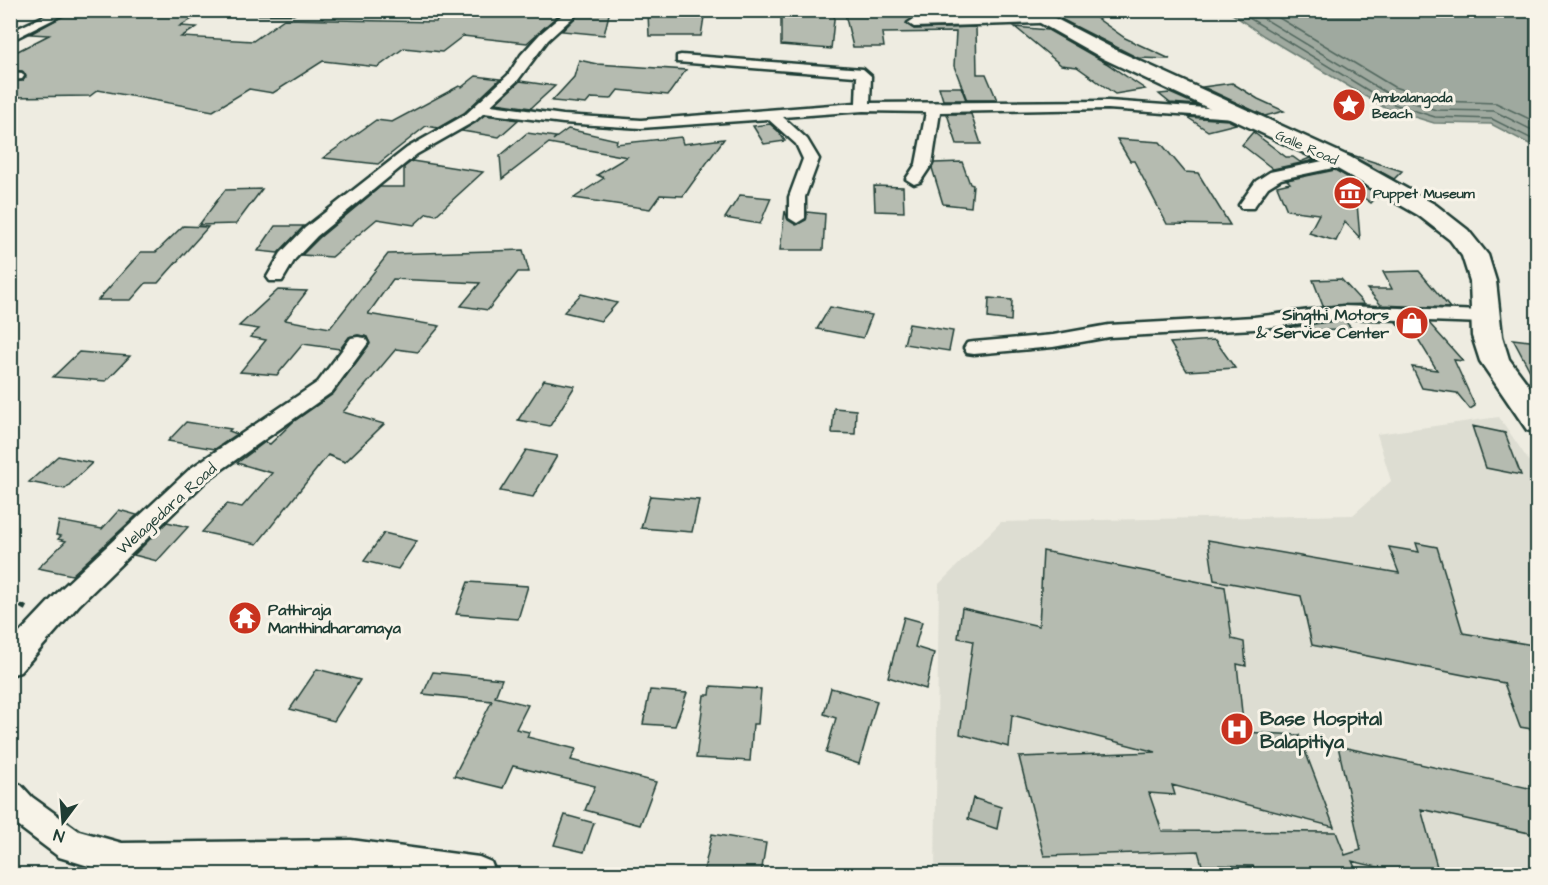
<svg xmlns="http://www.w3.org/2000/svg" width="1548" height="885" viewBox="0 0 1548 885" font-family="'Architects Daughter',sans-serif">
  <rect width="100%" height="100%" fill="#eeece1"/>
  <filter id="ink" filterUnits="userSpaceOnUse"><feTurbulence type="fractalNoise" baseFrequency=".0167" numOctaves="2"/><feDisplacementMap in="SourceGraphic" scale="12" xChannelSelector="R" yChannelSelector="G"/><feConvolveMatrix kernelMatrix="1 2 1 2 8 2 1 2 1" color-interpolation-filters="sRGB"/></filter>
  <g filter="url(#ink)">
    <!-- built -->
    <path fill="#ddddd2" d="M1499,417L1537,473V874H935L939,584L1001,522L1353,515L1391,481L1377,434Z"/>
    <!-- water -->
    <path fill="#9fa99f" stroke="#6c7e74" stroke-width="1.5" d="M1228,11H1537V148L1491,124L1434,123L1385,108L1264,36Z"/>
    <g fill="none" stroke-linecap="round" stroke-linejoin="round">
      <!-- shore -->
      <path stroke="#52685f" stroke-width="1.5" d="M1236,10L1387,102L1435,117L1492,119L1538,142
        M1250,10L1390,95L1436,110L1494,111L1538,133
        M1266,10L1394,87L1438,101L1496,103L1538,123"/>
    </g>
    <!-- building -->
    <path fill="#b5bbb0" stroke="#1f3d34" stroke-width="1.5" d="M74,10H154L150,13L197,16L180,26L197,27L181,37L253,41L284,19L436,22L444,10H564L527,43L463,36L442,52L404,48L378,67L323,61L273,93L249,89L213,111L98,90L90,96L10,97V82L22,81L26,77L22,71L10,70V55L49,35L30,34Z
      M583,10H610L604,35L562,31Z
      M835,10L831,49L781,45V12Z
      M890,10L959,13L960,16L914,17L906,24L914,29L976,27L977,74H986L997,100H967L954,66L956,32L882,33L884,47H853L845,14L892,15Z
      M1052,10H1085L1125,38L1170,59L1138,58L1063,20Z
      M648,12L704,17L701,36H649Z
      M1015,27L1048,30L1106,63L1145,89L1115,94L1077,67L1061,65Z
      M579,60L597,64L686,70L668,95L618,90L611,99L591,98L586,104L552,101L574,77Z
      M476,76L500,79L464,113L438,128L426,126L378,164L323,158L376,120L392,122L459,86L462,87Z
      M520,81L555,86L531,108L496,103Z
      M1232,83L1258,99L1284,111L1265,116L1203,87Z
      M939,87H961L966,100H943Z
      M1170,93L1197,105L1170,103L1159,94Z
      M947,114H971L981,144H957Z
      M485,115L518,120L499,137L462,131Z
      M1187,117L1228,120L1236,124L1208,131Z
      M770,124L779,132L785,141L764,144L753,126Z
      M568,129L617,140L616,144L681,137L683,144L724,139L683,196L660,195L650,209L574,198L604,178L597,175L627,157L549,143L502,179L500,156L527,133L556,137L553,140Z
      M1253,132L1286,157H1293L1300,162L1310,158L1315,160L1273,169L1242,145Z
      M1117,139L1160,142L1185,172L1198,173L1230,225L1167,224L1134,161H1130Z
      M1346,153L1402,171L1394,179Z
      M412,161L483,172L436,215L427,213L414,225L377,219L332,257L302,255L319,238L380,187H404V167Z
      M962,162L970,184L973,185L971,207L943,204L932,168L934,163Z
      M1335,170L1379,195L1371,203L1356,192L1360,238L1345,222L1336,241L1309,233L1319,214L1287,210L1277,186L1290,183L1287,180Z
      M874,186L903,187L904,212L875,211Z
      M262,189L236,224L199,225L225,190Z
      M740,195L771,198L760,224L725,218Z
      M785,211L788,220L796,225L806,220L807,212L825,214L823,250H780Z
      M183,226L208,227L158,283H146L131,300H98L141,252H156Z
      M275,226H304L278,253L258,251Z
      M523,250L529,272H518L488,310L461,306L480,283L393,279L368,314L440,326L418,352L396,349L343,412L384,424L345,462L328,455L257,544L202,532L227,504L242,507L272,473L237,463L265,442L270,444L293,422L333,394L370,344L367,337L358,335L349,337L340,349L303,344L277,375L240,372L266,340L250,337L259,329L239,326L278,290L307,291L285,320L330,328L388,254Z
      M1419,271L1450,308L1381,305L1367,289H1392L1383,272Z
      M1341,279L1364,304L1323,306L1313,280Z
      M581,294L617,303L601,321L564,312Z
      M989,298L1012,300L1011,321L988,318Z
      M830,307L872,315L863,338L817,329Z
      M1344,320L1353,330L1284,331L1292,327Z
      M1396,322L1429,323L1463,361L1454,360L1475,406L1470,409L1457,393L1422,388L1412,367L1437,370L1412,329L1402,330Z
      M909,324L953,331L949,351L904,344Z
      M1513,339L1538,342V386Z
      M1215,340L1235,368L1187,371L1170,343Z
      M79,352L130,356L106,381L53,377Z
      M544,380L575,386L550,426L518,420Z
      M834,408L856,410L855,434L832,433Z
      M186,422L231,429L229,431L237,434L215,449L168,441Z
      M1472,426L1505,433L1521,475L1486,468Z
      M526,450L557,456L533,497L500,491Z
      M58,456L92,463L65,489L29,482Z
      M650,496L699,500L692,532L641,528Z
      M119,510L137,515L72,575L38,568L66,541L58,539L61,536L56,535L59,521L102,529Z
      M167,522L188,527L157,561L134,555Z
      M384,533L417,541L398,569L364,561Z
      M1208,540L1399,573L1389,547L1419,552L1416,543L1437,547L1463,633L1538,646V730L1520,727L1504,683L1312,645L1301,596L1214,580Z
      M1043,551L1225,587L1232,639L1244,642L1246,666L1237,664L1244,732L1299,735L1334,827L1172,785L1175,795L1149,793L1162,831L1336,832L1345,855L1361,850L1338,746L1538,790V835L1421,809L1439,874H1407L1352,861L1358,874H1256L1253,866L1202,865L1198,851L1044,856L1019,757L1156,752L1012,715L1009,747L960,734L973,641L958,638L962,608L1039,626Z
      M468,582L528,586L518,619L456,614Z
      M904,617L922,622L915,647L934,653L926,689L888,677Z
      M317,669L360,680L334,721L290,709Z
      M433,672L502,679L495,697L528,705L516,729L529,732L527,737L576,749L571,760L656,782L640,825L585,810L595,786L513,766L503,788L454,776L492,701L423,694Z
      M711,686L761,689L758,724H753L750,761L696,758L704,695H710Z
      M831,688L877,701L859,764L826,753L836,718L824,714Z
      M650,690L687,693L675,726L643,724Z
      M973,798L1001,807L997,829L968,819Z
      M565,815L594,823L584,852L554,845Z
      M712,834L766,843L761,874H703Z"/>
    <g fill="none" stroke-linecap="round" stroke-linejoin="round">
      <!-- minor casing -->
      <g stroke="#1f3d34" stroke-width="5">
        <path id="minor" d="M57,10H72L10,41V32Z
          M241,10H298L293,13H246Z
          M568,10H581L548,40L518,80L491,105L563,115L641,120L856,103L857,77L855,76L677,62V56L681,55L863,69L871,76L870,103L1108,101L1234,110L1241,114L1234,118L1108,109L940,112L932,164L920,182L914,184L906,179L916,164L926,112L863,111L783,117L807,139L819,159L805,197V218L797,223L789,218V197L803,159L796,144L768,119L641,128L563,123L484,113L475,121L417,154L317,236L295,259L282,281H270L267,277L281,253L305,228L407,148L465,115L508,75L521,55L540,34Z
          M960,10H972L975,17L1039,15L1045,19L1039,23L914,27L908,23L914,19L964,18Z
          M10,72L22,73L24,76L22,79L10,80Z
          M1342,157L1347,159L1350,162L1347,165L1281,179L1268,187L1253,208H1241L1239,205L1256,181L1270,172Z
          M1343,306L1484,311L1494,317L1484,323L1343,318L1254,329L1109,337L1053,347L974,354L967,353L964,348L967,343L974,342L1053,335L1109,325L1254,317Z
          M358,337L365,338L368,343L332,392L207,480L79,605L20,672L10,675V643L61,589L191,468L318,382L351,338Z
          M10,780L21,785L32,797L79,831L122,843L351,840L479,857L491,862L496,874H115L59,857L10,820Z"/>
      </g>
      <!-- highway casing -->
      <g stroke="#1f3d34" stroke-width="5">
        <path id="highway" d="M1017,10H1039L1118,51L1350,157L1436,205L1468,230L1488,255L1496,281L1502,336L1509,359L1538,398V433L1527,430L1480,361L1472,336L1470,281L1462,256L1450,240L1418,215L1334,167L1104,59Z"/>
      </g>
      <!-- path -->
      <path stroke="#1f3d34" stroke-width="5" stroke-dasharray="6 6" stroke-linecap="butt" d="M10,600L27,609"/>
      <!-- minor -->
      <use href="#minor" fill="#f7f3e8" fill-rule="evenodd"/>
      <!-- highway -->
      <use href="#highway" fill="#f7f3e8" fill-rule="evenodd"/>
    </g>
  </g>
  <!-- icons -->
  <defs>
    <g id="sight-disc" transform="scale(1.725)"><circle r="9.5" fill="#c8321e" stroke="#f7f3e8"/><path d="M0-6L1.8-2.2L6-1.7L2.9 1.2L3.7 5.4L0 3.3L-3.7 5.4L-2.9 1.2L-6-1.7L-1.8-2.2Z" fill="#fff"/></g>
    <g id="museum-disc" transform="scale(1.725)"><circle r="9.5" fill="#c8321e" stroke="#f7f3e8"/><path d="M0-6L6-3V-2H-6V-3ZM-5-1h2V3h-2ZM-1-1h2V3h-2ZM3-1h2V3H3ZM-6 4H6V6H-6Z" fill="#fff"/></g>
    <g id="shop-disc" transform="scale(1.725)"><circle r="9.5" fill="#c8321e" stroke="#f7f3e8"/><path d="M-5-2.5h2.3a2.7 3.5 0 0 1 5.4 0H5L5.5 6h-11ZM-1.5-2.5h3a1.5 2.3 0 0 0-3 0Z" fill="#fff"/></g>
    <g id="temple-disc" transform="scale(1.725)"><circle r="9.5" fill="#c8321e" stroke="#f7f3e8"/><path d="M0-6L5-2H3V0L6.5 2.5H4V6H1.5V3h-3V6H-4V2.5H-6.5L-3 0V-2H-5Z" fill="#fff"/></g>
    <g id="hospital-disc" transform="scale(1.725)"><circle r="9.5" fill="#c8321e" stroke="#f7f3e8"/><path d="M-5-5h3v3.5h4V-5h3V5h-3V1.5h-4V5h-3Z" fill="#fff"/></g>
  </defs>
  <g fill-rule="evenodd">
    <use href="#sight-disc" x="1349" y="105"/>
    <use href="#museum-disc" x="1350" y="193"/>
    <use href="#shop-disc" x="1412" y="323"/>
    <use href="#temple-disc" x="245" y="618"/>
    <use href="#hospital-disc" x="1237" y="729"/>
  </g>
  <g text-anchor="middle" stroke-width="6" stroke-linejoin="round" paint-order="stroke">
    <!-- far-poi labels -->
    <g font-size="14" font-weight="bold" fill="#1f3d34" stroke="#f7f3e8" text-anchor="start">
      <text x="1372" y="102">Ambalangoda<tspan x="1372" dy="16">Beach</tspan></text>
      <text x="1373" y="198">Puppet Museum</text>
    </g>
    <!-- far-street labels -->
    <g font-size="14" fill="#1f3d34" stroke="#f7f3e8">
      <text transform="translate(1307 147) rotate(24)" y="5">Galle Road</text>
    </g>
    <!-- poi labels -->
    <g font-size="16" font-weight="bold" fill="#1f3d34" stroke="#f7f3e8" text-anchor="end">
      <text x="1389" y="320">Singthi Motors<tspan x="1389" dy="18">&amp; Service Center</tspan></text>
      <text x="268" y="615" text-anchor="start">Pathiraja<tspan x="268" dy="18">Manthindharamaya</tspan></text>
    </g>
    <!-- street labels -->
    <g font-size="16" fill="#1f3d34" stroke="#f7f3e8">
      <text transform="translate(166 508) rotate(-42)" y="6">Welagedara Road</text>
    </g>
    <!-- near-poi labels -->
    <g font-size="20" font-weight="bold" fill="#1f3d34" stroke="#f7f3e8" text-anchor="start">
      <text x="1260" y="725">Base Hospital<tspan x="1260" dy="23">Balapitiya</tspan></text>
    </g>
  </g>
  <!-- margin -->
  <rect width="1548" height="885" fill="none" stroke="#f7f3e8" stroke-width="36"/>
  <rect x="18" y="18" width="1512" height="849" fill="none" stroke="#1f3d34" stroke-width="2" filter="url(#ink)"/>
  <!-- north arrow -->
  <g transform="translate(63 822) rotate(196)" stroke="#f7f3e8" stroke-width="4.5" paint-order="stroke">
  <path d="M0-4.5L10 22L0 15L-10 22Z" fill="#1f3d34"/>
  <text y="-9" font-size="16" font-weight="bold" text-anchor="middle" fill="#1f3d34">N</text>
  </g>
</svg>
